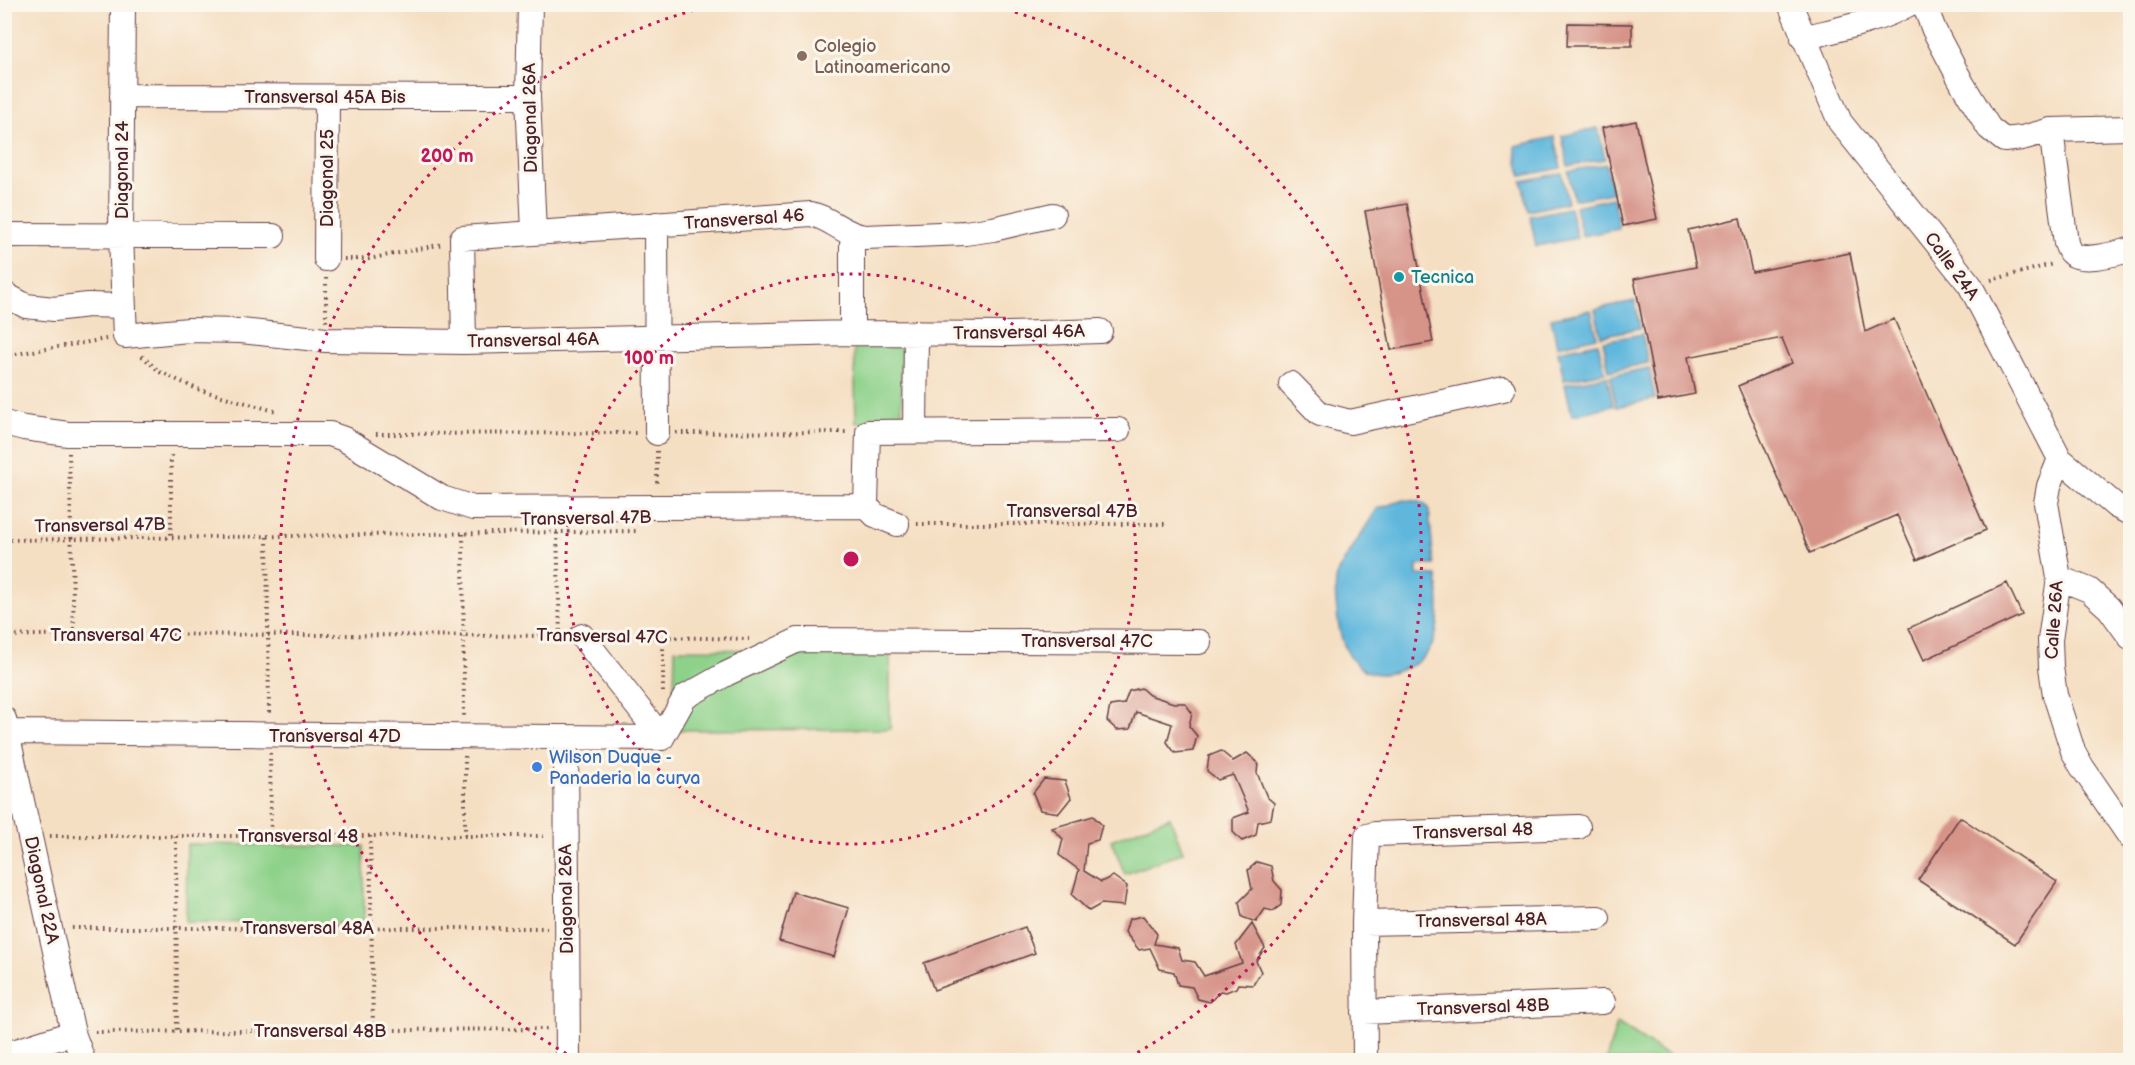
<svg xmlns="http://www.w3.org/2000/svg" width="2135" height="1065" viewBox="0 0 2135 1065" font-family="'Balsamiq Sans',sans-serif">
  <rect width="100%" height="100%" fill="#fbf7ec"/>
  <filter id="ink" filterUnits="userSpaceOnUse"><feTurbulence type="fractalNoise" baseFrequency=".0167" numOctaves="2"/><feDisplacementMap in="SourceGraphic" scale="12" xChannelSelector="R" yChannelSelector="G"/><feConvolveMatrix kernelMatrix="1 2 1 2 8 2 1 2 1" color-interpolation-filters="sRGB"/></filter>
  <filter id="wash" filterUnits="userSpaceOnUse"><feTurbulence type="fractalNoise" baseFrequency=".008" numOctaves="4" result="noise"/><feDisplacementMap in="SourceGraphic" scale="24" xChannelSelector="R" yChannelSelector="G"/><feGaussianBlur stdDeviation="1.35" result="paint"/><feColorMatrix in="noise" values="0 0 0 0 0 0 0 0 0 0 0 0 0 0 0 0 0 1.4 0 .05"/><feComposite in="paint" operator="in"/></filter>
  <g filter="url(#wash)">
    <rect width="100%" height="100%" fill="#f5dfc3"/>
    <!-- green -->
    <path fill="#8dd18a" stroke="#6c785a" stroke-width="1.5" d="M901,339L902,422L856,423L854,340Z
      M675,649L890,651V729L673,730Z
      M1170,817L1183,852L1125,874L1111,840Z
      M187,844L364,846V924L186,922Z
      M1617,1023L1674,1060H1606Z"/>
    <!-- water -->
    <path fill="#5fb7dd" stroke="#546b84" stroke-width="1.5" d="M1598,128L1605,159L1568,166L1562,136Z
      M1555,137L1561,168L1521,176L1515,146Z
      M1606,164L1612,193L1574,200L1568,171Z
      M1562,173L1568,202L1528,211L1522,181Z
      M1613,198L1619,229L1582,236L1575,206Z
      M1570,208L1577,238L1536,246L1530,216Z
      M1635,301L1640,328L1601,336L1595,309Z
      M1591,310L1597,337L1557,346L1551,318Z
      M1642,334L1648,363L1609,371L1603,341Z
      M1598,343L1605,372L1564,380L1558,351Z
      M1649,368L1655,399L1616,407L1610,376Z
      M1607,376L1613,406L1572,415L1565,384Z
      M1404,500C1414,501 1424,500 1429,510L1434,565H1417V575L1437,576C1439,597 1441,620 1434,640C1430,653 1418,664 1406,668C1398,671 1388,675 1379,674C1348,672 1339,637 1337,612C1335,597 1334,584 1338,571L1377,509Z"/>
    <g id="blocks">
      <!-- building -->
      <path fill="#d69388" d="M1568,23L1632,24V46H1567Z
        M1636,121L1657,219L1623,226L1602,128Z
        M1407,204L1433,342L1391,350L1365,211Z
        M1740,218L1752,272L1850,253L1865,332L1894,319L1986,530L1917,560L1897,515L1810,553L1738,386L1792,363L1782,338L1688,357L1695,394L1658,401L1634,279L1696,267L1688,230Z
        M2007,583L2022,615L1924,660L1909,628Z
        M1141,688L1149,695L1174,703H1185L1192,713L1189,726L1197,736L1193,751L1175,753L1167,742L1172,724L1136,712L1130,729L1117,730L1107,721L1110,706L1124,704L1129,691Z
        M1221,751L1233,761L1247,753L1258,763L1257,773L1267,797L1274,803L1271,819L1258,822L1256,835L1242,841L1233,832V818L1249,812L1233,775L1218,780L1207,771L1209,756Z
        M1044,779L1065,781L1071,798L1059,813L1040,810L1033,793Z
        M1093,816L1102,825L1098,840L1087,843L1084,871L1101,882L1113,876L1127,886L1124,906L1101,904L1089,911L1072,895L1079,870L1059,855L1063,839L1052,828Z
        M1960,817L2057,882L2015,944L1918,880Z
        M1257,862L1271,866L1274,881L1282,890L1281,905L1273,911L1265,909L1256,922L1242,917L1239,902L1252,889L1248,870Z
        M793,892L849,908L834,957L779,941Z
        M1143,916L1157,934L1154,944L1178,948L1182,960L1195,962L1204,976L1242,963L1236,945L1252,924L1265,948L1256,961L1261,972L1253,985L1238,984L1236,988L1226,992L1220,991L1210,1002L1198,999L1192,987L1178,985L1174,972L1160,969L1150,948L1139,950L1125,932L1129,919Z
        M1025,927L1035,953L934,990L924,963Z"/>
    </g>
  </g>
  <g filter="url(#ink)">
    <use href="#blocks" fill-opacity="0" stroke="#643c42" stroke-width="1.5"/>
    <g fill="none" stroke-linecap="round" stroke-linejoin="round">
      <!-- minor casing -->
      <g stroke="#643c42" stroke-width="26">
        <path id="minor" d="M123,4L121,235L125,336L189,330L241,331L326,340L464,342L852,333L1008,334L1100,331
          M530,4L528,97L534,232
          M1790,4L1840,122L1970,285L2060,459L2116,506L2130,513
          M1924,4L1934,30L1963,85L1989,128L2004,140L2022,138L2051,130L2130,128
          M1803,38C1838,29 1877,22 1909,4
          M122,96L528,97
          M2051,130L2066,243C2067,246 2068,249 2070,252C2080,264 2117,253 2130,250
          M656,224L657,433
          M4,235L273,236
          M852,236V333
          M326,259L327,97
          M4,294L26,306L54,309L88,305L123,306
          M464,342L462,238L811,214C831,218 844,235 865,237L965,233L993,229L1053,215
          M1291,384L1320,414L1350,422L1503,389
          M4,423L24,428L68,434H330L344,439L442,498L473,508L866,506
          M915,431L916,333
          M2060,459L2049,486L2046,503L2059,578L2050,640L2051,667L2055,695L2073,751L2082,767L2130,837
          M897,524L875,515L866,506L868,432L1118,430
          M2059,578L2089,590L2109,608L2130,637
          M582,636L662,738
          M4,719L73,1033L83,1060
          M8,732L662,738
          M566,737L568,1060
          M662,738L685,697L726,674L798,640L1199,642
          M1364,923L1598,918
          M1364,1012L1603,1002
          M4,1055L73,1033
          M1365,1060L1364,923L1367,836L1375,834L1578,827"/>
      </g>
      <!-- path -->
      <path stroke="#643c42" stroke-width="4" stroke-dasharray="1.5 4.5" stroke-linecap="butt" d="M344,259H369L443,244
        M326,278V322
        M1991,280L2053,264
        M4,356L106,339
        M142,356L160,372L197,389L278,412
        M676,433L849,432
        M376,434L636,433
        M657,451V486
        M69,453L74,634
        M171,455V538
        M917,524H1169
        M557,533L560,634
        M463,534L464,716
        M267,537L269,715
        M4,540L637,531
        M4,636L74,634L563,636
        M610,636L749,639
        M663,692V637
        M270,753L271,836
        M465,756V836
        M50,836H546
        M176,836L177,1032
        M370,836L373,1030
        M72,928H547
        M95,1032L549,1029"/>
      <!-- minor -->
      <use href="#minor" stroke="#fff" stroke-width="24"/>
    </g>
  </g>
  <!-- distance rings -->
  <g fill="none" stroke="#c2185b" stroke-width="3" stroke-dasharray="3 6">
    <circle cx="851" cy="559" r="285"/>
    <path d="M574 1058A571 571 0 0 1 713 5M989 5A571 571 0 0 1 1128 1058"/>
  </g>
  <!-- markers -->
  <circle fill="#8d6e63" stroke="#fbf7ec" stroke-width="2" cx="802" cy="56" r="6"/>
  <circle fill="#0f9aa8" stroke="#fbf7ec" stroke-width="2" cx="1399" cy="277" r="6"/>
  <circle fill="#3f7fe0" stroke="#fbf7ec" stroke-width="2" cx="537" cy="767" r="6"/>
  <g text-anchor="middle" stroke-width="6" stroke-linejoin="round" paint-order="stroke">
    <!-- education labels -->
    <g font-size="18" fill="#785e54" stroke="#fbf7ec" text-anchor="start">
      <text x="814" y="52">Colegio<tspan x="814" dy="21">Latinoamericano</tspan></text>
    </g>
    <!-- street labels -->
    <g font-size="18" fill="#4a1f2b" stroke="#fbf7ec">
      <text x="325" y="103">Transversal 45A Bis</text>
      <text transform="translate(530 118) rotate(-91)" y="6">Diagonal 26A</text>
      <text transform="translate(122 170) rotate(-90)" y="6">Diagonal 24</text>
      <text transform="translate(327 178) rotate(-90)" y="6">Diagonal 25</text>
      <text transform="translate(744 219) rotate(-4)" y="6">Transversal 46</text>
      <text transform="translate(1952 266) rotate(54)" y="6">Calle 24A</text>
      <text transform="translate(1019 332) rotate(-1)" y="6">Transversal 46A</text>
      <text transform="translate(533 340) rotate(-1)" y="6">Transversal 46A</text>
      <text x="1072" y="517">Transversal 47B</text>
      <text transform="translate(586 518) rotate(-1)" y="6">Transversal 47B</text>
      <text transform="translate(100 525) rotate(-1)" y="6">Transversal 47B</text>
      <text transform="translate(2054 620) rotate(-86)" y="6">Calle 26A</text>
      <text x="116" y="641">Transversal 47C</text>
      <text transform="translate(602 636) rotate(1)" y="6">Transversal 47C</text>
      <text x="1087" y="647">Transversal 47C</text>
      <text x="335" y="742">Transversal 47D</text>
      <text transform="translate(1473 831) rotate(-2)" y="6">Transversal 48</text>
      <text x="298" y="842">Transversal 48</text>
      <text transform="translate(42 890) rotate(78)" y="6">Diagonal 22A</text>
      <text transform="translate(566 899) rotate(-91)" y="6">Diagonal 26A</text>
      <text transform="translate(1481 920) rotate(-1)" y="6">Transversal 48A</text>
      <text x="308" y="934">Transversal 48A</text>
      <text transform="translate(1483 1007) rotate(-2)" y="6">Transversal 48B</text>
      <text x="320" y="1037">Transversal 48B</text>
    </g>
    <!-- culture labels -->
    <g font-size="18" fill="#0d838f" stroke="#fbf7ec" text-anchor="start">
      <text x="1411" y="283">Tecnica</text>
    </g>
    <!-- shop labels -->
    <g font-size="18" fill="#366cbe" stroke="#fbf7ec" text-anchor="start">
      <text x="549" y="763">Wilson Duque -<tspan x="549" dy="21">Panaderia la curva</tspan></text>
    </g>
  </g>
  <circle cx="851" cy="559" r="9" fill="#c2185b" stroke="#fbf7ec" stroke-width="3"/>
  <g font-size="18" text-anchor="middle" font-weight="bold" fill="#c2185b" stroke="#fbf7ec" stroke-width="6" stroke-linejoin="round" paint-order="stroke">
    <text x="447" y="162">200 m</text>
    <text x="649" y="364">100 m</text>
  </g>
  <!-- margin -->
  <rect width="2135" height="1065" fill="none" stroke="#fbf7ec" stroke-width="24"/>
</svg>
